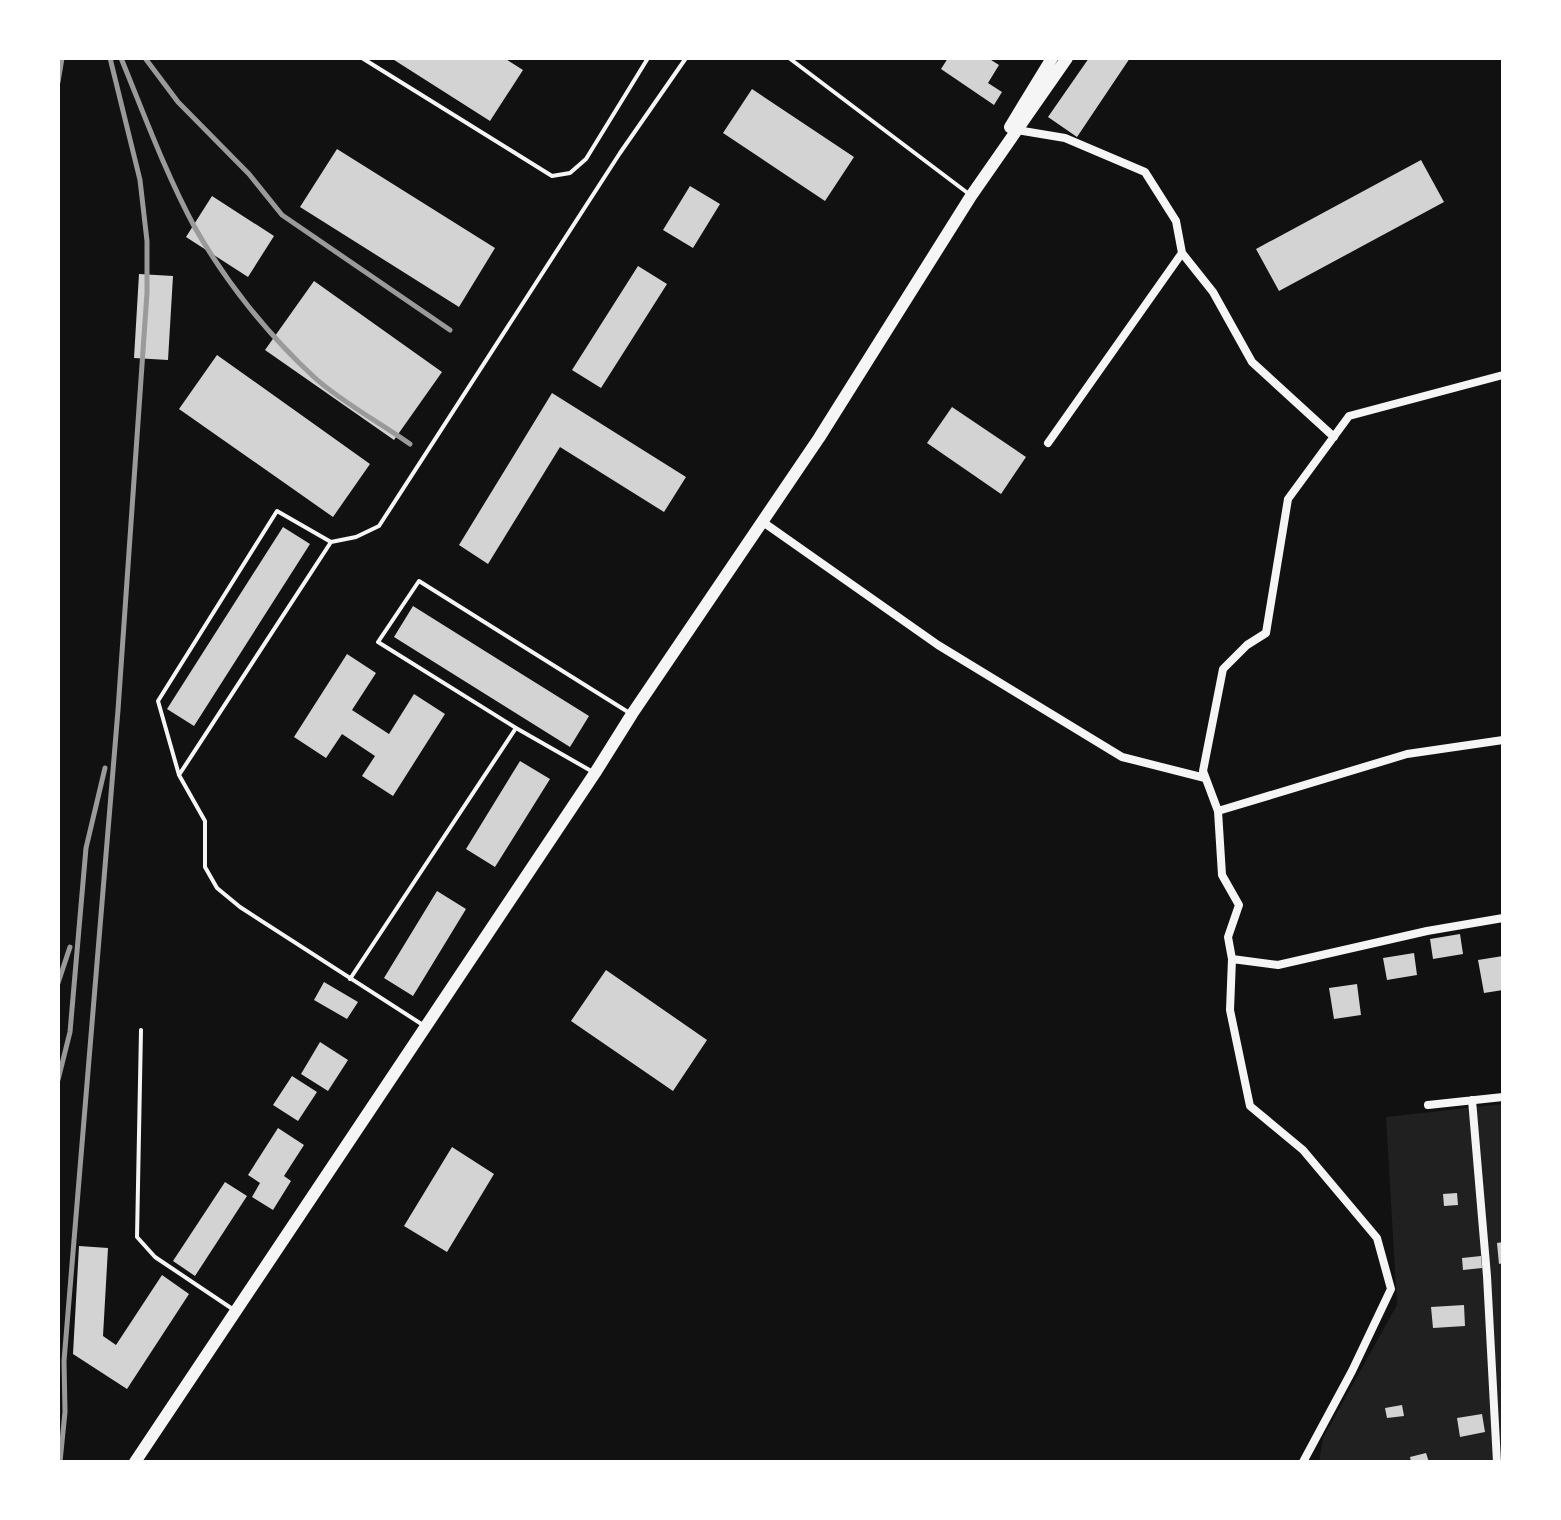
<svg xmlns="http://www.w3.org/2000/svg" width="1561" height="1520" viewBox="0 0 1561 1520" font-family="Roboto,sans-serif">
  <rect width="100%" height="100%" fill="#111"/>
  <!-- green -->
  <path fill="#202020" d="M1503,1104V1462H1319L1323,1438L1397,1305L1386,1117Z"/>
  <!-- building -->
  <path fill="#d3d3d3" d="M391,58H504L523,70L490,121Z
    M948,58H988L999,65L988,83L1002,92L994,105L941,69Z
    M1089,58H1130L1077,137L1048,117Z
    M752,89L854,157L825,201L723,133Z
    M337,149L495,248L459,307L300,207Z
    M1421,160L1444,202L1279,291L1256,249Z
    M690,186L720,204L693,248L663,230Z
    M212,196L274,236L248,277L186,237Z
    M638,266L667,284L601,388L572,370Z
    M139,274L173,276L168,360L134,358Z
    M314,281L442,372L394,440L265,350Z
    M217,355L370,464L333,517L179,409Z
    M552,393L686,477L664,512L560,447L488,564L459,545Z
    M952,407L1026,457L1001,494L927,443Z
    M283,527L310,544L194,726L167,709Z
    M413,606L589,716L570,747L394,637Z
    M347,654L376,673L352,710L389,734L414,694L445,714L393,796L362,776L375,756L342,734L326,758L294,737Z
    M520,761L550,779L495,867L466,849Z
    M437,891L466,909L413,996L384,978Z
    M1460,934L1463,954L1433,959L1430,939Z
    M1414,953L1417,975L1387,980L1383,958Z
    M1503,956V990L1484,993L1478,960Z
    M606,970L707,1040L673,1091L571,1021Z
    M324,982L358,1002L347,1019L314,1000Z
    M1357,984L1361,1015L1334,1019L1329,988Z
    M320,1042L348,1060L328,1091L301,1074Z
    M292,1076L317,1092L298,1121L273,1105Z
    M278,1128L304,1145L284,1176L291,1181L273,1210L252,1197L260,1183L248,1175Z
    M452,1147L494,1174L447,1252L404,1226Z
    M225,1182L247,1196L195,1276L173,1261Z
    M1457,1193L1458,1205L1444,1206L1443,1194Z
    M1503,1242V1263L1499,1264L1497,1243Z
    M79,1246L108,1248L103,1336L116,1345L162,1275L189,1294L127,1389L73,1354Z
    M1481,1256L1482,1268L1463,1270L1462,1258Z
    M1464,1305L1465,1326L1433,1328L1431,1307Z
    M1402,1405L1404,1416L1387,1418L1385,1408Z
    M1482,1414L1485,1432L1460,1437L1457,1418Z
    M1426,1453L1429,1462H1411L1410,1457Z"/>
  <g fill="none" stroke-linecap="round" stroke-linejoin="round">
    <!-- service -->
    <path stroke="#f5f5f5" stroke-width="4" d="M362,58L552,176L570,173L586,159L648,58
      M789,58L969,194
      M593,772L516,728L378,642L419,581L628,712
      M179,775L331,542
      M350,979L516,728
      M423,1025L240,907L217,888L205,867V821L179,775L158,701L277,511L331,542L356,537L379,526L620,153L686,58
      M141,1030L137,1237L155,1257L234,1310"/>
    <!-- minor -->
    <path stroke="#f5f5f5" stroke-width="8" d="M1017,130L1065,138L1145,172L1176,221L1182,253L1213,292L1252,362L1334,437
      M1048,443L1182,253
      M763,522L938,645L1122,757L1205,778
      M1218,811L1407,754L1503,740
      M1232,959L1278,965L1427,931L1503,918
      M1472,1100L1487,1276L1497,1462
      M1428,1105L1503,1097
      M1303,1462L1352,1371L1391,1289L1377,1238L1303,1150L1250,1106L1230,1010L1232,959L1228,937L1239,905L1222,875L1218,811L1203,771L1223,669L1247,645L1266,633L1288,499L1349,416L1503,375"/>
    <!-- secondary -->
    <path stroke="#f5f5f5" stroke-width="12" d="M1010,127L1052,58
      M135,1462L595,773L632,714L819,438L971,196L1067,58"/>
    <!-- rail -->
    <path stroke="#9a9a9a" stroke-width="5" d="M121,58C144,114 165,172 194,226C225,281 268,335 315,378C343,403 379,422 410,444
      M145,58L178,102L249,174L282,215L450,330
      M58,82L62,58
      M58,983L70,947
      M58,1080L70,1032L86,848L105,768
      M60,1462L65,1412L64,1361L118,710L147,293V241L140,180L110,58"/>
  </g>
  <!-- border -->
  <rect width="1561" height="1520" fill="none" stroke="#ffffff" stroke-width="120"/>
</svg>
